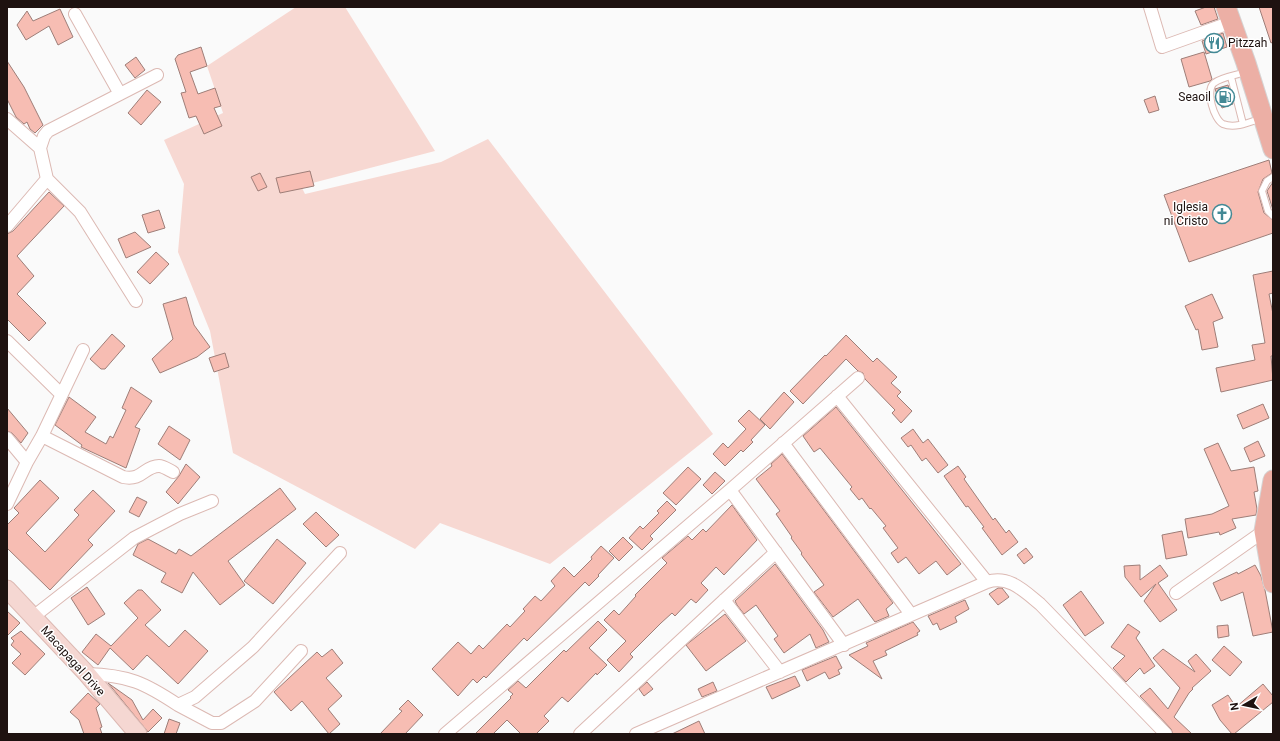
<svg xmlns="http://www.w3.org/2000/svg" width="1280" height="741" viewBox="0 0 1280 741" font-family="Roboto,sans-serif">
  <rect width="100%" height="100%" fill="#fafafa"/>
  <!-- green -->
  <path fill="#f7d8d2" d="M296,7H345L435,151L301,186L305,194L441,162L488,139L713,434L550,564L440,523L415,549L233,453L210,331L178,252L184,184L164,140L223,113L207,66Z"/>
  <!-- building -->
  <path fill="#f7bdb3" stroke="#9e7e78" d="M1206,7H1214L1218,19L1201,25L1195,11Z
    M1259,7H1273V42L1271,43Z
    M60,9L73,37L58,45L49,26L26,40L17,25L27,11L33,21Z
    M1223,33L1227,47L1206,54L1202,41Z
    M201,47L207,66L190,72L198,94L215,88L221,106L214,108L222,126L204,134L196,116L189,118L181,93L186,92L175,59L178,55Z
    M1204,52L1212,79L1210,81L1189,87L1181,59Z
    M136,57L145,70L135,78L125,65Z
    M7,61L24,87L43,125L35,133L30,129L27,122L24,124L16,117L7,99Z
    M1228,85L1233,104L1222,108L1215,89Z
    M147,90L161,102L141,125L128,113Z
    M1155,96L1159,110L1149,113L1144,100Z
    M1269,160L1272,173L1263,179L1258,192L1264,213L1273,220V233L1189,262L1164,195Z
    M310,171L314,186L280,193L276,178Z
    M260,173L267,187L258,191L251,177Z
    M1273,182V210L1267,191Z
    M49,192L64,206L17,256L34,276L17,294L46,323L29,341L7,319V234L13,231Z
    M159,210L165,228L148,233L142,215Z
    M135,232L151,247L126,258L118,239Z
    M156,252L169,264L150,284L137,272Z
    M1273,271V293L1269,294L1273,314V356H1271L1273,380L1221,392L1216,368L1255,360L1252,345L1265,343L1253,275Z
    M1212,294L1223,318L1213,322L1218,347L1202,350L1198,329L1196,330L1185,306Z
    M186,297L194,325L210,347L197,357L160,373L152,359L173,339L163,304Z
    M112,334L125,346L105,369H101L90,359Z
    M846,335L873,362L877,358L897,377L891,383L901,392L897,396L912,411L901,423L892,413L895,410L865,379L863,373L858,371L846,359L803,404L790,391L825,355L826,356Z
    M225,353L229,367L214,372L209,358Z
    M131,387L152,401L135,427L140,429L126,468L81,447L82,445L55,425L69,397L96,417L85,432L106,444L110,436L113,438L126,410L122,408Z
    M784,392L794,402L770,429L760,419Z
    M1263,404L1269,418L1243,429L1237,415Z
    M836,407L961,564L947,575L936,561L919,574L906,557L898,563L891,553L898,548L883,528L886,526L871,508L870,509L862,498L859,500L850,489L852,487L820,448L814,452L803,436Z
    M7,408L28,433L21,443L12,433L7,431Z
    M749,410L765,425L751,440L753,442L743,452L741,450L725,466L713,454L723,443L728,448L746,429L738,421Z
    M169,426L190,440L180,460L158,444Z
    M913,429L923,443L928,439L948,465L938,473L926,458L922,461L911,445L908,447L901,438Z
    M1258,441L1265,456L1250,462L1244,448Z
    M1218,443L1231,471L1254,467L1258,491L1254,492L1257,509L1256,515L1232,519L1236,528L1220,535L1219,532L1188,538L1185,519L1212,514L1229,506L1204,449Z
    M782,454L893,603L886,609L889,616L875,622L858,599L833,617L814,592L824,585L801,554L802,553L791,538L792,537L776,514L780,511L756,479L772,466L771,464Z
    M186,464L200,477L178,504L166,492L179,476Z
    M958,466L966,477L964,479L993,520L995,518L1006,533L1009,530L1018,542L1002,555L982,528L984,527L968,506L966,507L944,476Z
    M688,467L701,479L676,505L663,493Z
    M715,472L725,481L712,494L703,485Z
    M40,480L59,498L26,533L45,552L79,515L74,510L93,490L115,511L88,540L93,545L50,590L7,548V525L19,513L14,508Z
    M280,488L296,509L228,561L245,585L220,605L193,572L182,593L161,582L166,573L133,555L138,544L148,539L176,554L179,549L191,556Z
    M137,497L147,502L139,517L129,512Z
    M667,501L676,510L650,536L653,539L642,550L629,538L640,526L643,529L659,513L657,511Z
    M732,505L757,540L724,575L716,567L701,583L708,590L696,603L691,599L675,616L672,613L661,623L630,654L633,657L619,672L607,660L626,641L604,620L614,610L619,615L636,596L635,595L667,563L662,558L688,536L692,540L703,529L706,532Z
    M316,512L339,535L326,547L303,524Z
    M1182,531L1187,555L1166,559L1162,535Z
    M623,537L633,547L619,561L609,551Z
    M277,539L306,563L273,604L244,581Z
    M601,546L614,558L598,575L599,576L589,586L585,582L527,641L524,638L486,678L484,676L477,683L473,679L458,696L432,669L458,642L471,654L479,645L483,649L507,624L510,627L525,611L523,609L535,596L541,601L555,586L551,581L564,567L574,577L592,559L591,557Z
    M1026,548L1033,557L1024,564L1017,555Z
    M775,564L823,630L829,642L816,648L810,634L784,653L774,639L778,636L756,605L744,614L737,605L735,601Z
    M1140,565V580L1160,565L1168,576L1158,583L1177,610L1160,622L1144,601L1156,584L1141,597L1125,577L1124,566Z
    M1255,565L1261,576L1265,590L1273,632L1253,636L1243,592L1221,601L1213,583L1237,572L1238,574Z
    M87,587L105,614L88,625L71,598Z
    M998,588H1002L1009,597L998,605L989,594Z
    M138,590H142L161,610L145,625L169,647L185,630L208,651L178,684L147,655L133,670L110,648L98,665L82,652L96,634L111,646L138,618L124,603Z
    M1081,591L1104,623L1085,636L1063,605Z
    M965,600L969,609L955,617L957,622L940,630L937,623L933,625L928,616Z
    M7,611L20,623L7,636Z
    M725,614L746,641L706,671L686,645Z
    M598,621L607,630L589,648L607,665L597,675L596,673L568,702L562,697L544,716L549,721L536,734H521L507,720L493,734H475L511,698L510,697L513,694L508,690L518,681L526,688L564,650L566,652Z
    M913,622L920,631L917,633L918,635L885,651L887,655L873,661L882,679L849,655L868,646L866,643Z
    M1128,624L1140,632L1136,638L1155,666L1144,674L1140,668L1126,682L1113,668L1125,656L1111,647Z
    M1228,625L1229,636L1218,638L1217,626Z
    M21,631L45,654L25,675L12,663L21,654L11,645L14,641L11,638Z
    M1224,646L1242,662L1230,676L1212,660Z
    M332,649L343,663L326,678L342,696L328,709L340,724L329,734L302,701L291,711L274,692L317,652L322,657Z
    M1163,649L1195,672L1188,661L1196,654L1211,671L1192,688L1193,689L1189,693L1174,717L1192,734H1173L1171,729L1140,696L1150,688L1168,709L1180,688L1153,658Z
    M836,656L842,668L838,670L840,674L829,679L825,672L807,681L802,670Z
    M795,676L800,686L772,699L766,687Z
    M647,682L653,689L644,696L639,689Z
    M713,682L717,691L702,697L698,689Z
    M108,683L132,700L143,720L153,709L162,718L148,732Z
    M1263,684L1273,696V702L1234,734H1232L1220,720L1212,705L1228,695L1236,707Z
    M88,693L100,704L96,708L102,727L100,728L102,734H84L79,720L70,712Z
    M408,700L423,715L405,734H380L402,711L399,709Z
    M169,719L180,723L176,734H164Z
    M699,721L705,734H672Z"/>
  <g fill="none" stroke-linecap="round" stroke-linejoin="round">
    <!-- service casing -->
    <g stroke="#dcb9b3" stroke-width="8">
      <path id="service" d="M1246,72C1237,75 1221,77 1214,83C1205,90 1214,120 1223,124C1235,129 1250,122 1262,118
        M1231,77L1243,124
        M1273,177L1267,181L1262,191L1268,211L1273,216"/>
    </g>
    <!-- minor casing -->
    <g stroke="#dcb9b3" stroke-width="14">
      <path id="minor" d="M1150,7L1162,47L1232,22
        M75,14L120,94
        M7,119L40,148
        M7,226L47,179
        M136,301L80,212L47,179L40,148L44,136L48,131L157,75
        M7,341L61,394
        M837,396L987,582
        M42,436L123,477C143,481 144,466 159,466C163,466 169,470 173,472
        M7,438L27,462L7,504
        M783,443L910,613
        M27,462L42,436L83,350
        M730,490L844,645
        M1176,593L1264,531
        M724,600L780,672
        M33,617L134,538L180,514L212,501
        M301,651L255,701L221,723H212L178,705L195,697L253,647L340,553
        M87,674C128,675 145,683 178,705
        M445,734L730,490L858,378
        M580,734L776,552
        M636,734L987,582C1009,575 1024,591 1040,604L1166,734"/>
    </g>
    <!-- secondary casing -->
    <g stroke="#dcb9b3" stroke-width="19">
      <path id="secondary" d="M7,589L87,674L138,734"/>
    </g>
    <!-- primary casing -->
    <g stroke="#d6d4d4" stroke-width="21">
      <path id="primary" d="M1226,7L1246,63L1273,149
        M1273,480L1264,531L1273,583"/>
    </g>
    <!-- service -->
    <use href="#service" stroke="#fff" stroke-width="6"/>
    <!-- minor -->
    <use href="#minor" stroke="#fff" stroke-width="12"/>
    <!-- secondary -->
    <use href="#secondary" stroke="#f5d7d2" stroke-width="17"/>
    <!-- primary -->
    <use href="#primary" stroke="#ecafa5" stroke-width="19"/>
  </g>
  <!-- icons -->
  <defs>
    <g id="restaurant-ring" transform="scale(1)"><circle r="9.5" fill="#fff" stroke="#438995" stroke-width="1.5"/><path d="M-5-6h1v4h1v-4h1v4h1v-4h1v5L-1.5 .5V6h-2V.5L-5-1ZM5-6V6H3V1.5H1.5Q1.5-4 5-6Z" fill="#438995"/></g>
    <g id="fuel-ring" transform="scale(1)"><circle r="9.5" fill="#fff" stroke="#438995" stroke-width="1.5"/><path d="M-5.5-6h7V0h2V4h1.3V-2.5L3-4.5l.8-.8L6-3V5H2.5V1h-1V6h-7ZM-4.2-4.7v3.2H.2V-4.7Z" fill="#438995"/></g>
    <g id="church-ring" transform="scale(1)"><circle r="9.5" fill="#fff" stroke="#438995" stroke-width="1.5"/><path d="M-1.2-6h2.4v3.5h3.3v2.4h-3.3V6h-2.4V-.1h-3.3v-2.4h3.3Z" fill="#438995"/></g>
  </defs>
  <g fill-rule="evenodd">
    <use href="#restaurant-ring" x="1214" y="43"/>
    <use href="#fuel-ring" x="1225" y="97"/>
    <use href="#church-ring" x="1222" y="214"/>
  </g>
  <g text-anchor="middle" stroke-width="3" stroke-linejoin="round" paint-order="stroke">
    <!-- poi labels -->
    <g font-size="12" fill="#1e1210" stroke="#fff" text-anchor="end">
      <text x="1228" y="47" text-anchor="start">Pitzzah</text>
      <text x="1211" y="101">Seaoil</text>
      <text x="1208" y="211">Iglesia<tspan x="1208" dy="14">ni Cristo</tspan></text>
    </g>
    <!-- street labels -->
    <g font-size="12" fill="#1e1210" stroke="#fff">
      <text transform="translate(73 661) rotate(48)" y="4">Macapagal Drive</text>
    </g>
  </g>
  <!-- border -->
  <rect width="1280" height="741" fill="none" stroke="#1e1210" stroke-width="16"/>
  <!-- north arrow -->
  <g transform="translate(1244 705) rotate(261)" stroke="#ffffff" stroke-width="3" paint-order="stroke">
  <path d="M0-3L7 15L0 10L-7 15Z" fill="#1e1210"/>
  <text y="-6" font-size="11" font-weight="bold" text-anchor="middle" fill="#1e1210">N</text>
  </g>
</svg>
